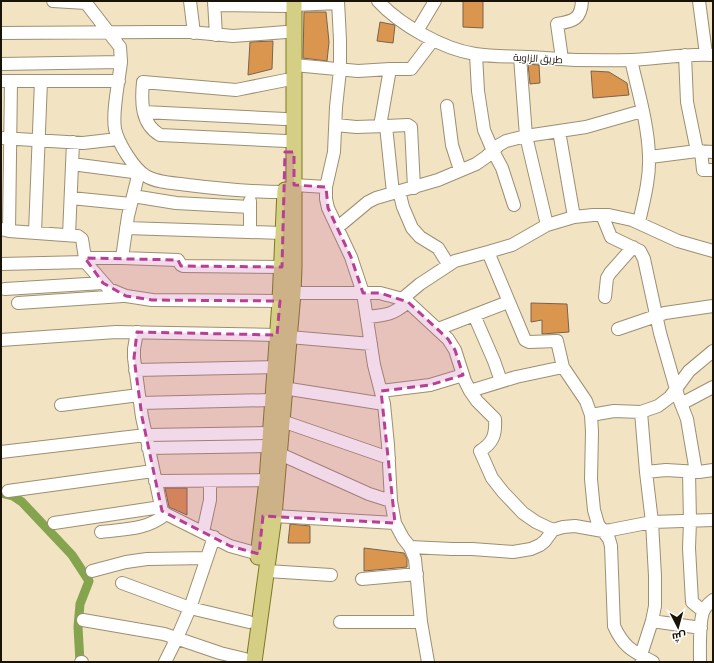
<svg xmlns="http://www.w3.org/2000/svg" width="714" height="663" viewBox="0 0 714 663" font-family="Manrope,Cairo,sans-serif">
  <rect width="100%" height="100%" fill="#f2e3c3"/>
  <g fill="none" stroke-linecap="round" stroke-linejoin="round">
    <!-- canal -->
    <path stroke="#84a44e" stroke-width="9" d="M1,493L13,496L22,502L72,555L89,581L80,604L78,627L80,662"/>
  </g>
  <!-- building -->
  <path fill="#da954f" stroke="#7a624d" d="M463,1H483V28L463,27Z
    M304,12H326L329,42L327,61L303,58Z
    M380,22L395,25L393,43L377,41Z
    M273,41L272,69L248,75L250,42Z
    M528,64L539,65L540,83L530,84Z
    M591,71L609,72L627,83L629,95L593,98Z
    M531,303L567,304L569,332L542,334V320L531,322Z
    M165,488H187V515L169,507Z
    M290,524L310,526V543H288Z
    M364,548L404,553L407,559V567L364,571Z"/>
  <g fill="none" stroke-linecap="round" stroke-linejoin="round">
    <!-- minor casing -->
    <g stroke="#9d8f72" stroke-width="14">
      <path id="minor" d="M53,1L86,3L120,47L121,62
        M190,1L194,33
        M214,1L216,35
        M338,1L340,40V70L336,107L334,152L326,187V199L328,208L351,257L363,293L374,365L384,404L388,445L391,501L395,523
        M378,1C400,25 443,49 475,54C493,57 512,56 530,57C564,60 597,61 631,60C658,59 686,53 713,55
        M699,1L706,54
        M214,5L286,6
        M294,5L338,3
        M417,31L435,1
        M1,33L158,32H190L233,36L286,32
        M476,55L478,91L484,130L493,151L502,168L514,205
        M685,55L687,102L697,151
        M520,57L526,136L547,225
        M562,59L557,24C574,21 581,19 582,1
        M631,60C638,91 648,124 649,156C650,178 644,200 639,222
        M1,64L121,62C119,81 112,111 115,129C118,143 134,169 146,176C157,183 175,183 188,185C220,189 252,192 285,192
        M294,65L358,71L390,69
        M1,81H119
        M447,106L452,145L460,170
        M144,112L285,119
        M336,125L356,127L386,126L393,193
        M380,126L390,69H411L433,40
        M386,126L408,125L411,127L414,188
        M559,131L574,217
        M1,138L83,143L118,139
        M286,141L160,135C141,124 141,102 143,82L236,90L286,80
        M701,151L703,170H713
        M650,157L697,151L713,152
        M72,164L133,172H139L128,216L122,258
        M294,185L326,187
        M399,191L403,207L412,228L420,237L438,248L448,264
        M133,196L176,203L250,207
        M71,198L131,204
        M250,201V232
        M602,215L611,237L640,251L644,259L660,333L678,396L687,419L696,472
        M338,227L368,202L376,198L438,180L476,164L486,157L499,145L506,141L526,136L586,127L642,111
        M126,228L282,233
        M1,229L9,231L78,236L82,239L85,258L88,265L109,289L126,296L152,300L280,301
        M9,231L11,81
        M35,232L41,81
        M69,235L73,142
        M488,252L525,340L529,342L557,341L563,367L586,401L591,415L592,432L591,479L594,510L598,524L609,539L611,546L614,626C624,648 633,651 653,662
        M85,258H122L178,260L181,265L183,266L282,267
        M1,264L86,262
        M5,289L103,283
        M293,293H380C389,296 400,297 408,302L448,339L455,350L465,381L470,391L477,401L495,419C496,435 493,443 480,451L492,478L503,492L523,513L536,522L553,530
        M605,297L607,278L610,273L633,247
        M402,299L420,284L455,261L488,252L512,245L547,225L574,217L593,215H609L632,220L678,241L713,251
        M18,303L123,296
        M474,315L494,361L501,381
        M367,317C387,315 392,315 408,302
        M438,329L508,302
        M618,329L665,313L713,306
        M137,332L134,349V358L142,417L146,435L270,433
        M289,337L371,344
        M1,340L116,332L277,335
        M135,370L283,367
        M277,387L384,404
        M381,391L430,385L463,375
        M470,391L516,377L563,367
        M140,403L272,400
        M681,404L713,387
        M61,405L139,395
        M641,412L646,472L652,522L655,576V606L652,621L641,655L642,662
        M591,415L614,411L641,412L658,406L670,397L689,371L713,351
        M282,421L389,458
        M148,448L269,446
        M1,452L146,435L162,511L166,514L230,546L259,554
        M280,454L369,494L391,501
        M646,472L666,470L699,472L713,470
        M689,472L690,521L689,548L692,602L703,611
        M155,481L275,480
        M8,491L153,471
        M274,516L395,523L403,538L410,547L415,559L421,622L428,662
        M54,523L161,507
        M101,532C125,529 147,530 166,514
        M203,532L210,500V481
        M410,547L452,549H472L513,552L531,549L540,545L545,541L553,530L563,527L575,526L603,531L611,530L652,522L713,520
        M92,571L126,562L147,559L206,558
        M267,571L331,575
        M362,579L417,574
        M122,583L190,608L249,622
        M83,620L164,634L220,653L245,659
        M652,621L701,628
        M340,622H421
        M81,662H82
        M165,662L177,638L190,608L214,537
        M700,662C700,648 699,624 703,612C705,607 709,603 713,600"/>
    </g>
    <!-- major casing -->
    <g stroke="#7f7823" stroke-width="17">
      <path id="major" d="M258,557L267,480L280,301L285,190
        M254,662L274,516L293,293L294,268V1"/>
    </g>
    <!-- minor -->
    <use href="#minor" stroke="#fff" stroke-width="12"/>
    <!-- major -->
    <use href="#major" stroke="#d4cf84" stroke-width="15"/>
  </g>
  <!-- marked area -->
  <path fill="#b73f94" fill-opacity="0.2" stroke="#b73f94" stroke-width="3" stroke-dasharray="8 5" stroke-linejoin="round" d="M285,152H294V185L326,187L328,208L351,257L363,293H380L408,302L448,339L455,350L463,375L430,385L381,391L395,523L263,516L259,554L230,546L162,511L142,417L134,358L137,332L277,335L280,301L152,300L126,296L103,283L85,258L178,260L181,266L282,267Z"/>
  <g text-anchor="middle" stroke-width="3" stroke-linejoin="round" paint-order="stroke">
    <!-- street labels -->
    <g font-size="10" fill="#181207" stroke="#fff">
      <text transform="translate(538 58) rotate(3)" y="4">طريق الزاوية</text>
    </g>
  </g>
  <!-- border -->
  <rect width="714" height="663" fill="none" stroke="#181207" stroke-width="4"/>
  <!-- north arrow -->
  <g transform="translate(678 627) rotate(174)" stroke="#ffffff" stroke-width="3" paint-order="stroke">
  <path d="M0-3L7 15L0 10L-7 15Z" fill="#181207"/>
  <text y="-6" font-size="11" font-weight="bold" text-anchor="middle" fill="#181207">ش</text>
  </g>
</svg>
